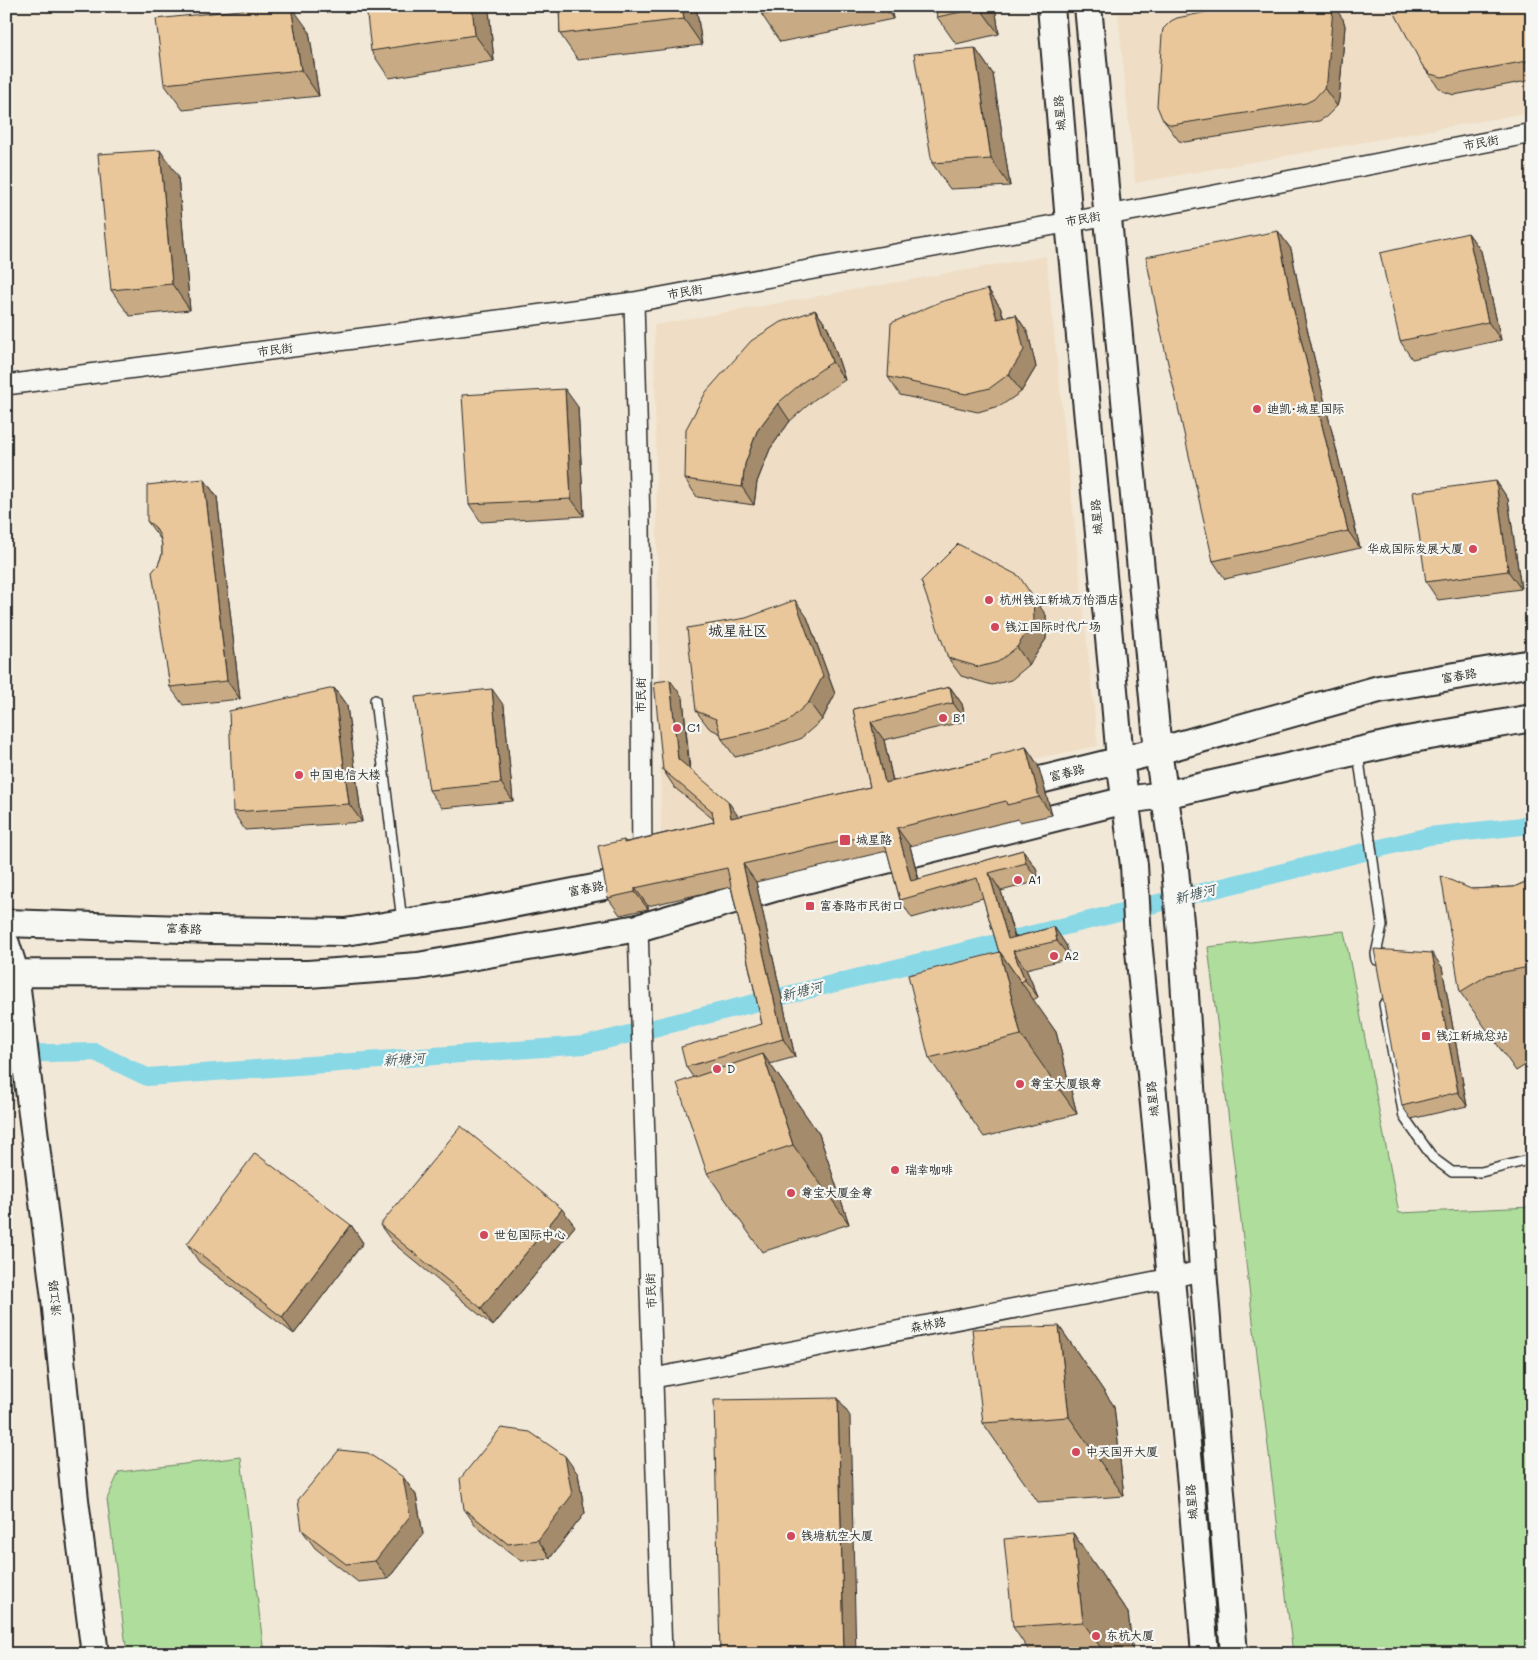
<svg xmlns="http://www.w3.org/2000/svg" width="1538" height="1660" viewBox="0 0 1538 1660" font-family="Mali,'LXGW WenKai TC',sans-serif">
  <rect width="100%" height="100%" fill="#f2e8d8"/>
  <filter id="ink" filterUnits="userSpaceOnUse"><feTurbulence type="fractalNoise" baseFrequency=".02" numOctaves="2"/><feDisplacementMap in="SourceGraphic" scale="10" xChannelSelector="R" yChannelSelector="G"/><feConvolveMatrix kernelMatrix="1 2 1 2 8 2 1 2 1" color-interpolation-filters="sRGB"/></filter>
  <g filter="url(#ink)">
    <!-- built -->
    <path fill="#efdec5" d="M1117,6H1532V112L1135,183Z
      M1046,256L1098,746L661,835L654,325Z"/>
    <!-- green -->
    <path fill="#aedd9c" stroke="#6c8464" d="M1344,931L1399,1213L1532,1207V1654H1293L1208,947Z
      M241,1457L264,1654H127L107,1499L119,1472Z"/>
    <g fill="none" stroke-linecap="round" stroke-linejoin="round">
      <!-- canal -->
      <path stroke="#89d8e6" stroke-width="18" d="M6,1054L95,1052L147,1077L585,1045L1429,836L1532,825"/>
      <!-- lane casing -->
      <g stroke="#2b2b2b" stroke-width="12">
        <path id="lane" d="M375,700L402,921
          M1358,753L1382,926L1376,954L1377,960
          M1384,1004L1404,1117L1433,1158L1452,1172H1481L1532,1159"/>
      </g>
      <!-- street casing -->
      <g stroke="#2b2b2b" stroke-width="22">
        <path id="street" d="M634,302L640,522L642,865
          M6,385L634,302L1179,202L1532,133
          M638,928L662,1654
          M654,1378L1171,1278L1203,1270"/>
      </g>
      <!-- secondary casing -->
      <g stroke="#2b2b2b" stroke-width="30">
        <path id="secondary" d="M1051,6L1069,222L1114,690L1120,760L1134,865L1138,940L1191,1485L1205,1654
          M1088,6L1158,751L1174,858L1181,933L1203,1270L1234,1654
          M1008,788L1158,751L1379,689L1532,663
          M6,923L212,930L345,932L472,912L640,879
          M6,944L15,972L26,1065L55,1299L75,1500L95,1654
          M6,973L308,974L418,966L638,928L774,888L1126,800L1164,795L1407,740L1532,718"/>
      </g>
      <!-- lane -->
      <use href="#lane" stroke="#f6f6f2" stroke-width="9"/>
      <!-- street -->
      <use href="#street" stroke="#f6f6f2" stroke-width="19"/>
      <!-- secondary -->
      <use href="#secondary" stroke="#f6f6f2" stroke-width="26"/>
    </g>
    <!-- wall -->
    <path fill="#c8ab84" stroke="#2b2b2b" d="M559,6H696L702,45L578,60L560,34Z
      M761,6H891L893,19L780,42L762,15Z
      M936,6H995L999,34L956,44L937,17Z
      M1532,6V80L1454,95L1442,91L1435,83L1422,65Z
      M489,10L494,61L389,78L371,51Z
      M1343,19L1345,26L1339,99L1337,106L1326,117L1319,121L1185,142L1179,141L1162,118Z
      M309,31L319,96L183,110L164,84Z
      M975,48L993,74L1010,186L950,189L932,163Z
      M178,176L190,310L130,316L111,290Z
      M1278,231L1291,249L1305,320L1360,548L1225,579L1213,561Z
      M1468,233L1481,251L1501,340L1412,359L1400,341Z
      M988,289L1000,307L1004,317L1016,315L1028,333L1036,367L1021,392L1002,405L978,412L900,395L888,377Z
      M815,310L828,328L845,380L815,399L790,421L770,449L757,482L754,505L697,497L685,479Z
      M578,407L584,516L481,522L469,504Z
      M204,479L217,497L240,699L183,705L170,687L158,565L162,555V545L161,540L147,521Z
      M1496,481L1508,499L1521,589L1438,600L1426,582Z
      M1046,615V639L1029,665L1011,680L992,685L961,676L948,658Z
      M807,617L835,694L822,720L800,739L766,750L735,757L722,739L721,734L709,728L696,711Z
      M950,687L962,704L966,721L884,740L893,781L991,759L1026,747L1038,765L1052,815L1020,822L1018,819L910,846L919,879L1023,850L1036,868L1039,881L1001,891L1015,937L1054,927L1066,945L1070,958L1026,969L1038,997L1033,1000L1056,1032L1077,1114L984,1137L929,1058L999,952L983,898L912,918L900,900L887,851L756,882L795,1057L770,1064L819,1134L849,1224L762,1252L707,1173L693,1077L686,1067L762,1024L731,887L648,906V909L620,915L608,898L624,840L626,842L714,822L713,819L675,788L663,770L683,698L690,769L738,817L870,787L853,709Z
      M334,688L347,706L362,822L245,830L233,812Z
      M504,706L513,801L442,808L429,790Z
      M1532,879V1061L1516,1071L1460,992L1471,889L1514,887Z
      M1442,967L1467,1106L1411,1119L1402,1106Z
      M351,1225L363,1243L294,1334L199,1262L187,1244Z
      M380,1225L575,1226L493,1326L393,1243Z
      M1059,1326L1114,1406L1124,1496L1038,1502L983,1423Z
      M578,1474L585,1513L550,1558L521,1561L477,1527L464,1509Z
      M403,1477L416,1495L423,1534L388,1579L358,1582L315,1548L302,1530Z
      M1073,1533L1128,1613L1133,1654H1031L1013,1627Z"/>
    <!-- shaded-wall -->
    <path fill="#a38b6c" stroke="#2b2b2b" d="M291,6L309,31L319,96L301,70Z
      M472,6H486L489,10L494,61L475,35Z
      M682,6H696L702,45L684,19Z
      M884,6H891L893,19Z
      M980,6H995L999,34L980,8Z
      M1332,6H1334L1343,19L1345,26L1339,99L1337,106L1324,88Z
      M975,48L993,74L1010,186L991,159Z
      M160,150L178,176L190,310L172,284Z
      M1278,231L1291,249L1305,320L1360,548L1348,531L1292,303Z
      M1468,233L1481,251L1501,340L1488,322Z
      M988,289L1000,307L1010,337L997,319Z
      M815,310L828,328L845,380L832,362Z
      M1016,315L1028,333L1036,367L1021,392L1009,374Z
      M565,389L578,407L584,516L571,499Z
      M778,403L790,421L770,449L757,482L754,505L742,487L745,464L757,431Z
      M204,479L217,497L240,699L227,681Z
      M1496,481L1508,499L1521,589L1508,571Z
      M1033,597L1046,615V639L1029,665L1017,647Z
      M795,600L807,617L835,694L822,720L809,702Z
      M670,680L683,698L690,777L678,759Z
      M950,687L962,704L966,721L953,703Z
      M334,688L347,706L362,822L349,804Z
      M492,689L504,706L513,801L501,783Z
      M871,722L884,740L897,801L885,783Z
      M1026,747L1038,765L1052,815L1039,797Z
      M728,801L740,819L731,818Z
      M897,828L910,846L922,894L911,881Z
      M1023,850L1036,868L1039,881L1026,863Z
      M743,864L756,882L795,1057L783,1039Z
      M989,873L1001,891L1018,950L1008,939Z
      M635,888L648,906V909L635,892Z
      M1054,927L1066,945L1070,958L1057,941Z
      M1013,951L1026,969L1038,997L1025,980Z
      M1000,952L1056,1032L1077,1114L1021,1035Z
      M1432,953L1442,967L1467,1106L1458,1092Z
      M763,1054L819,1134L849,1224L793,1145Z
      M562,1209L575,1226L493,1326L481,1308Z
      M351,1225L363,1243L294,1334L282,1317Z
      M1059,1326L1114,1406L1124,1496L1069,1417Z
      M838,1398L850,1416L856,1654H844Z
      M565,1456L578,1474L585,1513L550,1558L538,1540Z
      M403,1477L416,1495L423,1534L388,1579L375,1561Z
      M1073,1533L1128,1613L1133,1654H1105L1083,1622Z
      M411,1646L416,1654H411Z"/>
    <!-- building -->
    <path fill="#e9c79a" stroke="#2b2b2b" d="M277,6H291L301,70L164,84L156,19Z
      M366,6H472L475,35L371,51Z
      M559,6H682L684,19L560,34Z
      M761,6H806L762,15Z
      M936,6H980V8L937,17Z
      M1237,6H1332L1333,8L1327,81L1324,88L1314,99L1306,103L1172,125L1167,123L1162,118L1157,106L1162,35L1163,29L1171,21L1177,18Z
      M1391,6H1532V60L1442,77L1430,74L1422,65Z
      M975,48L991,159L932,163L914,54Z
      M160,150L172,284L111,290L98,154Z
      M1278,231L1292,303L1348,531L1213,561L1160,328L1146,257Z
      M1468,233L1488,322L1400,341L1380,253Z
      M988,289L997,319L1016,315L1024,350L1009,374L990,388L966,394L888,377L891,323L940,302Z
      M815,310L832,362L803,382L778,403L757,431L745,464L742,487L685,479L686,429L706,392L751,341L779,323Z
      M565,389L571,499L469,504L462,395Z
      M204,479L227,681L170,687L152,572L158,565L162,555V545L160,536L155,527L147,521V485Z
      M1496,481L1508,571L1426,582L1413,492Z
      M958,544L1019,576L1033,597L1034,621L1017,647L998,662L979,667L948,658L921,581Z
      M795,600L823,676L809,702L787,722L753,732L722,739L716,719L696,711L687,628L746,618Z
      M670,680L678,759L728,801L731,818L870,787L853,709L950,687L953,703L871,722L885,783L991,759V756L1026,747L1039,797L1007,805L1006,801L897,828L911,881L1023,850L1026,863L989,873L1008,939L1054,927L1057,941L1013,951L1025,980L1021,982L1000,952H999L977,878L900,900L882,832L743,864L783,1039L686,1067L681,1047L762,1024L727,868L635,888V892L608,898L598,846L624,840V843L714,822L712,811L663,770L654,682Z
      M334,688L349,804L233,812L229,711Z
      M492,689L501,783L429,790L415,697Z
      M1441,876L1471,889L1514,887L1532,879V968L1529,967L1488,975L1460,992Z
      M1374,949L1432,953L1458,1092L1402,1106Z
      M1000,952L1021,1035L929,1058L908,975Z
      M763,1054L793,1145L707,1173L677,1083Z
      M461,1126L562,1209L481,1308L380,1225Z
      M255,1153L351,1225L282,1317L187,1244Z
      M1059,1326L1069,1417L983,1423L972,1329Z
      M838,1398L844,1654H720L714,1400Z
      M501,1428L530,1432L565,1456L572,1495L538,1540L508,1544L464,1509L460,1479Z
      M339,1450L368,1453L403,1477L410,1516L375,1561L346,1564L302,1530L298,1500Z
      M1073,1533L1083,1622L1013,1627L1004,1539Z
      M411,1646V1654H337Z"/>
  </g>
  <!-- markers -->
  <g fill="#d1495b" stroke="#f6f6f2" stroke-width="2">
    <circle cx="1257" cy="409" r="5"/>
    <circle cx="1473" cy="549" r="5"/>
    <circle cx="989" cy="600" r="5"/>
    <circle cx="995" cy="627" r="5"/>
    <circle cx="943" cy="718" r="5"/>
    <circle cx="677" cy="728" r="5"/>
    <circle cx="299" cy="775" r="5"/>
    <rect x="839" y="834" width="12" height="12" rx="2.5"/>
    <circle cx="1018" cy="880" r="5"/>
    <rect x="805" y="901" width="10" height="10" rx="2.5"/>
    <circle cx="1054" cy="956" r="5"/>
    <rect x="1421" y="1031" width="10" height="10" rx="2.5"/>
    <circle cx="717" cy="1069" r="5"/>
    <circle cx="1020" cy="1084" r="5"/>
    <circle cx="895" cy="1170" r="5"/>
    <circle cx="791" cy="1193" r="5"/>
    <circle cx="484" cy="1235" r="5"/>
    <circle cx="1076" cy="1452" r="5"/>
    <circle cx="791" cy="1536" r="5"/>
    <circle cx="1096" cy="1636" r="5"/>
  </g>
  <g text-anchor="middle" stroke-width="4.5" stroke-linejoin="round" paint-order="stroke">
    <!-- street labels -->
    <g font-size="12" fill="#2b2b2b" stroke="#f6f6f2">
      <text transform="translate(1060 113) rotate(-95)" y="4">城星路</text>
      <text transform="translate(1481 143) rotate(-11)" y="4">市民街</text>
      <text transform="translate(1083 219) rotate(-10)" y="4">市民街</text>
      <text transform="translate(685 292) rotate(-10)" y="4">市民街</text>
      <text transform="translate(275 350) rotate(-8)" y="4">市民街</text>
      <text transform="translate(1097 517) rotate(-95)" y="4">城星路</text>
      <text transform="translate(1459 676) rotate(-10)" y="4">富春路</text>
      <text transform="translate(641 695) rotate(-90)" y="4">市民街</text>
      <text transform="translate(1067 773) rotate(-14)" y="4">富春路</text>
      <text transform="translate(586 889) rotate(-11)" y="4">富春路</text>
      <text transform="translate(184 929) rotate(2)" y="4">富春路</text>
      <text transform="translate(1153 1099) rotate(-96)" y="4">城星路</text>
      <text transform="translate(651 1291) rotate(-92)" y="4">市民街</text>
      <text transform="translate(55 1298) rotate(-96)" y="4">清江路</text>
      <text transform="translate(928 1325) rotate(-11)" y="4">森林路</text>
      <text transform="translate(1192 1502) rotate(-95)" y="4">城星路</text>
    </g>
    <!-- poi labels -->
    <g font-size="12" fill="#2b2b2b" stroke="#f6f6f2" text-anchor="start">
      <text x="1267" y="413">迪凯·城星国际</text>
      <text x="1463" y="553" text-anchor="end">华成国际发展大厦</text>
      <text x="999" y="604">杭州钱江新城万怡酒店</text>
      <text x="1005" y="631">钱江国际时代广场</text>
      <text x="953" y="722">B1</text>
      <text x="687" y="732">C1</text>
      <text x="309" y="779">中国电信大楼</text>
      <text x="856" y="844">城星路</text>
      <text x="1028" y="884">A1</text>
      <text x="820" y="910">富春路市民街口</text>
      <text x="1064" y="960">A2</text>
      <text x="1436" y="1040">钱江新城总站</text>
      <text x="727" y="1073">D</text>
      <text x="1030" y="1088">尊宝大厦银尊</text>
      <text x="905" y="1174">瑞幸咖啡</text>
      <text x="801" y="1197">尊宝大厦金尊</text>
      <text x="494" y="1239">世包国际中心</text>
      <text x="1086" y="1456">中天国开大厦</text>
      <text x="801" y="1540">钱塘航空大厦</text>
      <text x="1106" y="1640">东杭大厦</text>
    </g>
    <!-- water labels -->
    <g font-size="14" font-style="italic" fill="#42565a" stroke="#f6f6f2">
      <text transform="translate(1195 894) rotate(-14)" y="5">新塘河</text>
      <text transform="translate(802 991) rotate(-14)" y="5">新塘河</text>
      <text transform="translate(404 1059) rotate(-4)" y="5">新塘河</text>
    </g>
    <!-- quarter labels -->
    <g font-size="15" fill="#2b2b2b" stroke="#f6f6f2">
      <text x="738" y="636">城星社区</text>
    </g>
  </g>
  <!-- margin -->
  <rect width="1538" height="1660" fill="none" stroke="#f6f6f2" stroke-width="25"/>
  <rect x="12" y="12" width="1513" height="1635" fill="none" stroke="#2b2b2b" stroke-width="2" filter="url(#ink)"/>
</svg>
